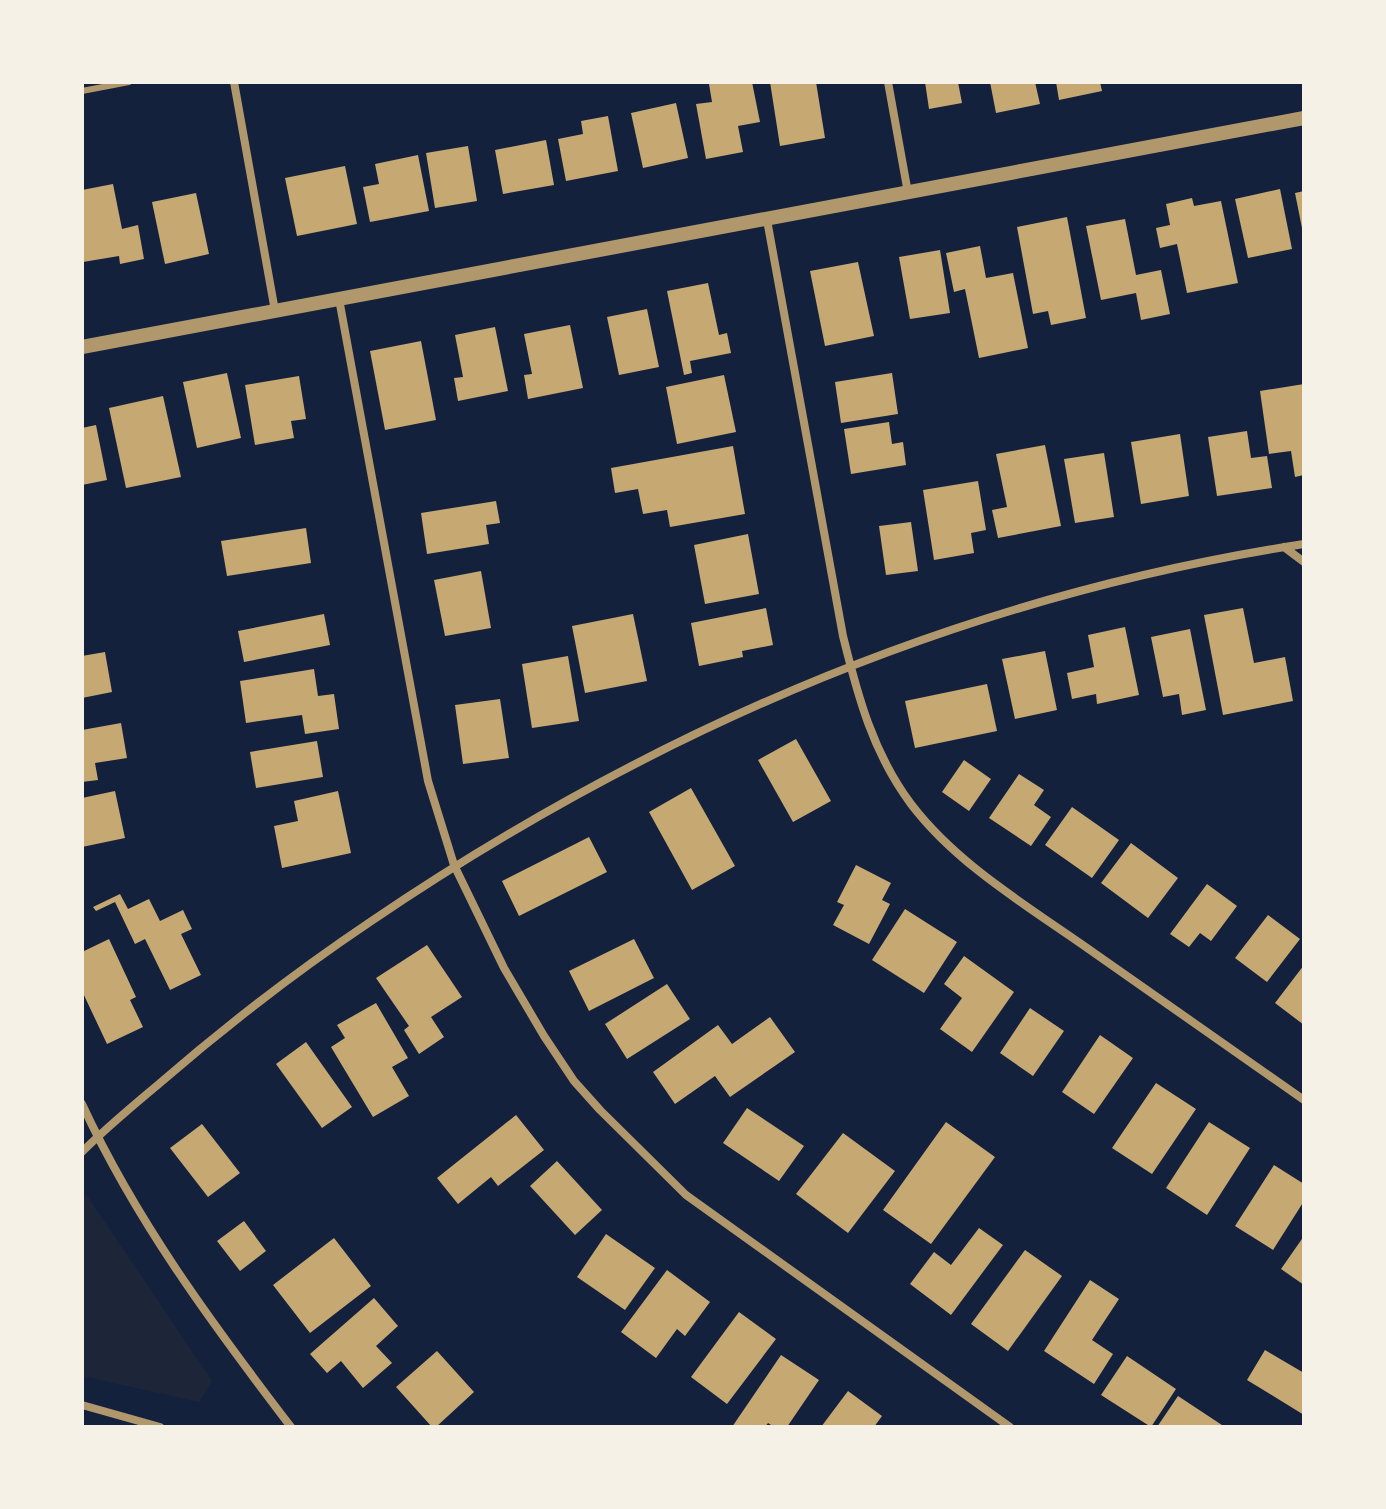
<svg xmlns="http://www.w3.org/2000/svg" width="1386" height="1509" viewBox="0 0 1386 1509" font-family="'Golos Text',sans-serif">
  <rect width="100%" height="100%" fill="#14213d"/>
  <!-- green -->
  <path fill="#1d2539" d="M86,1194L212,1381L199,1402L82,1376V1199Z"/>
  <!-- building -->
  <path fill="#c6a872" d="M721,82H752L760,122L738,126L743,152L706,159L696,104L712,102L709,84Z
    M770,82H816L825,138L780,146Z
    M925,82H958L962,103L929,109Z
    M990,82H1035L1040,104L996,113Z
    M1056,82H1100L1102,91L1059,100Z
    M676,103L688,158L643,168L631,113Z
    M608,116L618,171L566,181L558,139L583,134L581,121Z
    M546,140L554,185L503,194L495,150Z
    M468,146L477,201L435,208L426,153Z
    M418,155L429,211L370,222L363,187L379,184L375,164Z
    M345,166L357,224L297,236L285,178Z
    M113,184L122,229L138,225L144,259L120,264L119,256L83,262L82,190Z
    M1280,189L1292,249L1248,258L1235,199Z
    M1304,191V233H1303L1295,193Z
    M196,193L209,254L165,264L152,202Z
    M1192,198L1194,206L1221,201L1238,283L1187,293L1177,244L1160,248L1156,228L1170,225L1166,204Z
    M1067,217L1086,318L1051,325L1048,311L1033,314L1017,227Z
    M1125,219L1136,275L1161,270L1170,314L1141,320L1136,293L1101,300L1086,226Z
    M980,246L986,278L1013,273L1028,348L979,358L965,289L954,292L946,253Z
    M940,250L950,313L910,319L899,257Z
    M858,262L874,336L825,346L810,271Z
    M708,283L719,335L727,333L731,353L690,361L692,373L684,375L667,291Z
    M647,309L659,367L619,375L607,317Z
    M570,325L583,388L528,399L524,375L532,374L524,334Z
    M495,327L508,391L458,401L454,378L463,377L455,335Z
    M421,341L436,420L385,430L370,351Z
    M227,373L241,438L197,448L183,382Z
    M892,373L898,414L841,423L835,382Z
    M724,375L736,432L677,444L666,387Z
    M299,376L306,419L291,421L294,438L255,445L245,385Z
    M1304,384V475L1295,477L1291,451L1269,454L1260,391Z
    M163,396L181,477L126,488L109,408Z
    M889,422L892,444L903,442L906,465L851,474L844,429Z
    M96,425L107,480L82,485V428Z
    M1247,431L1251,458L1267,456L1272,488L1217,496L1208,437Z
    M1180,434L1189,496L1141,504L1131,442Z
    M1045,445L1061,526L998,538L992,510L1007,507L996,454Z
    M733,446L745,514L670,527L667,510L643,514L638,489L615,493L611,468Z
    M1104,453L1114,517L1075,523L1064,459Z
    M978,481L986,530L971,533L974,553L934,560L923,490Z
    M496,501L500,523L486,525L489,544L427,554L421,513Z
    M911,522L918,571L886,575L879,526Z
    M306,528L311,563L227,576L221,541Z
    M748,534L759,594L705,604L694,545Z
    M481,571L491,628L445,636L434,580Z
    M766,608L773,645L742,651L743,657L699,666L691,623Z
    M1243,608L1254,663L1285,657L1293,701L1223,715L1204,615Z
    M324,614L330,645L244,662L238,631Z
    M633,614L647,681L585,693L572,626Z
    M1125,627L1139,695L1097,704L1096,694L1072,699L1067,673L1094,667L1088,635Z
    M1190,629L1206,710L1182,715L1179,694L1163,697L1151,637Z
    M1045,651L1057,710L1015,719L1002,659Z
    M105,652L112,692L82,698V656Z
    M568,656L579,721L532,728L522,664Z
    M314,669L318,696L334,694L339,729L305,734L302,715L246,723L240,681Z
    M987,684L997,731L915,748L905,701Z
    M500,699L509,758L463,764L455,705Z
    M121,723L127,758L95,763L98,780L82,782V730Z
    M796,739L831,801L793,822L758,760Z
    M317,741L323,777L256,788L250,752Z
    M964,760L991,779L969,811L942,792Z
    M1019,774L1044,790L1034,805L1051,817L1031,846L989,818Z
    M691,788L735,866L692,890L649,812Z
    M115,791L125,838L82,847V798Z
    M338,791L351,853L282,868L274,826L298,821L294,801Z
    M1072,807L1119,840L1092,878L1045,845Z
    M589,837L607,872L519,916L502,881Z
    M1131,843L1178,878L1148,918L1101,883Z
    M856,865L891,883L882,900L890,904L869,944L833,925L844,905L837,902Z
    M1207,884L1237,906L1211,941L1200,933L1189,947L1170,934Z
    M120,894L128,909L149,899L160,921L183,910L192,929L181,934L201,975L170,990L145,939L135,944L115,902L96,911L93,907Z
    M905,909L957,942L924,993L872,960Z
    M1268,915L1300,939L1267,982L1235,958Z
    M109,939L136,997L130,1000L143,1027L107,1044L82,991V952Z
    M634,939L654,978L589,1011L569,971Z
    M427,945L462,997L431,1017L444,1037L419,1054L404,1030L409,1026L376,978Z
    M964,956L1014,992L972,1052L940,1029L962,998L944,984Z
    M1304,965V1025L1275,1003Z
    M667,984L690,1019L627,1059L605,1024Z
    M376,1003L408,1058L392,1067L409,1096L373,1117L331,1047L345,1038L337,1025Z
    M1030,1008L1064,1031L1033,1076L1000,1053Z
    M770,1017L795,1052L730,1097L715,1076L675,1104L653,1072L718,1025L732,1044Z
    M1100,1035L1133,1058L1094,1114L1062,1092Z
    M306,1042L352,1107L322,1128L276,1064Z
    M1156,1083L1196,1109L1152,1174L1112,1148Z
    M747,1108L804,1146L779,1181L723,1143Z
    M516,1115L544,1150L498,1186L491,1177L458,1204L437,1178Z
    M946,1122L995,1157L931,1244L883,1210Z
    M1209,1122L1250,1148L1207,1215L1166,1188Z
    M202,1124L240,1173L208,1197L170,1148Z
    M843,1133L895,1171L848,1233L796,1194Z
    M557,1161L602,1210L575,1235L530,1186Z
    M1274,1165L1304,1184V1201L1273,1250L1235,1226Z
    M244,1221L266,1251L240,1271L217,1241Z
    M979,1228L1003,1245L951,1315L910,1284L934,1252L951,1265Z
    M606,1234L655,1268L625,1310L577,1277Z
    M1304,1236V1285L1281,1269Z
    M334,1238L371,1286L310,1333L273,1285Z
    M1025,1250L1062,1276L1008,1351L971,1324Z
    M667,1270L710,1302L685,1336L677,1329L656,1358L621,1332Z
    M1090,1280L1119,1299L1092,1340L1113,1354L1094,1384L1044,1351Z
    M374,1298L398,1326L376,1346L392,1363L363,1388L341,1361L327,1373L310,1354Z
    M739,1312L776,1339L727,1404L691,1377Z
    M1265,1350L1304,1373V1415L1247,1380Z
    M437,1351L474,1392L436,1427H432L396,1387Z
    M781,1355L819,1380L787,1427H774L768,1423L765,1427H732Z
    M1127,1356L1176,1389L1151,1427L1101,1395Z
    M848,1391L882,1416L874,1427H821Z
    M1178,1396L1225,1427H1157Z"/>
  <g fill="none" stroke-linecap="round" stroke-linejoin="round">
    <!-- service -->
    <path stroke="#b1986c" stroke-width="6" d="M82,91L129,82"/>
    <!-- minor -->
    <path stroke="#b1986c" stroke-width="8" d="M234,82L275,311
      M888,82L908,193
      M767,220L843,636C858,697 873,753 911,804C955,862 1021,902 1080,943C1155,995 1229,1048 1304,1100
      M339,299L428,781L454,865L504,968L544,1036L574,1081L600,1110L686,1195L1010,1427
      M1284,547L1304,562
      M82,1104C136,1221 213,1325 291,1427
      M82,1152C107,1127 134,1105 160,1083C227,1025 297,971 370,922C653,730 965,596 1304,544
      M82,1405L160,1427"/>
    <!-- tertiary -->
    <path stroke="#b1986c" stroke-width="14" d="M82,347L1304,118"/>
  </g>
  <!-- border -->
  <rect width="1386" height="1509" fill="none" stroke="#f6f1e7" stroke-width="168"/>
</svg>
